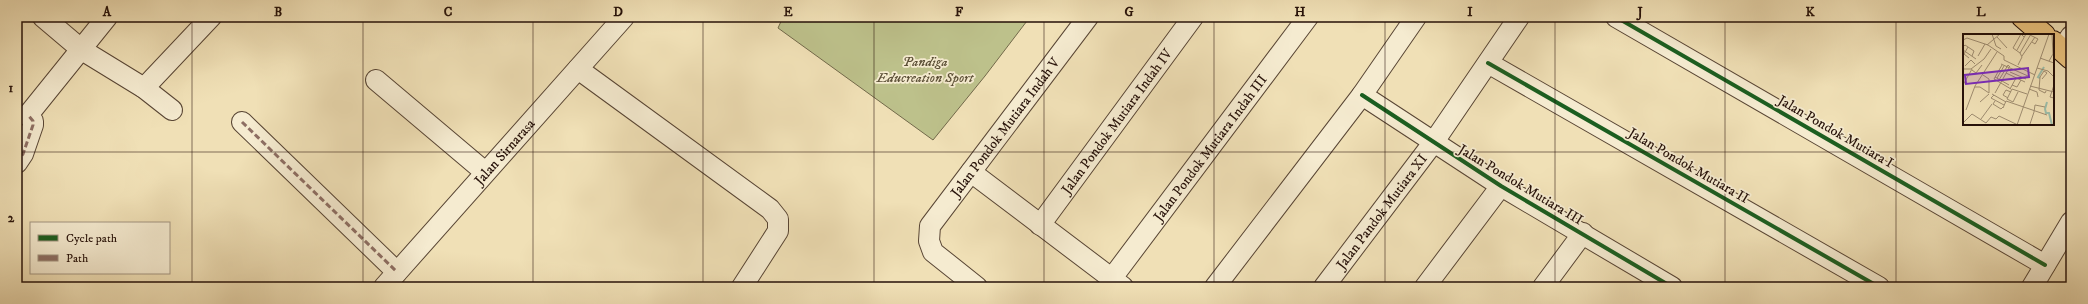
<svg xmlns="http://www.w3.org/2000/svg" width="2088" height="304" viewBox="0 0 2088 304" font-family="'IM FELL DW Pica',serif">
  <rect width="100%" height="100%" fill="#f0e0b6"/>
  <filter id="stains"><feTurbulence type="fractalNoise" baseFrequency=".005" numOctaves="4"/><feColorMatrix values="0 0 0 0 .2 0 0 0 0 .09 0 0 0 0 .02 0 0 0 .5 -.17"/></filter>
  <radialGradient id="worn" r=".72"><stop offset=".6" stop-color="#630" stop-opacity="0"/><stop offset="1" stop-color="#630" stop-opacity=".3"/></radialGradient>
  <!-- green -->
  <path fill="#bdc18b" stroke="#72694a" d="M783,17H1030L985,76L933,140L778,28Z"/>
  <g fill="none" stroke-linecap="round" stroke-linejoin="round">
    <!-- minor casing -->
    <g stroke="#584534" stroke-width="22">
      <g id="minor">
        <path d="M43,17L82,50L144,88L172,110"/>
        <path d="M1616,17L2045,265"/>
        <path d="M2062,49L2071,36"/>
        <path d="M1488,63L1879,287"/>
        <path d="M578,69L770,209L778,219V231L742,287"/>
        <path d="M376,80L485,172"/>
        <path d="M144,88L211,17"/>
        <path d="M1362,95L1501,186L1672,287"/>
        <path d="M28,115L107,17"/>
        <path d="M242,122L397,272"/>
        <path d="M17,163L23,154L33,125V121L28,115"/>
        <path d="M971,172L1123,287"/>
        <path id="s1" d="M1040,225L1193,17"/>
        <path id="s2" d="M1112,278L1308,17"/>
        <path id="s3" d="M384,287L624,17"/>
        <path id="s4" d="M977,287L933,252L929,241L930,226L1088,17"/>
        <path d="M1215,287L1362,95L1416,17"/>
        <path id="s5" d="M1324,287L1433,143L1519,17"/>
        <path d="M1425,287L1501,186"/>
        <path d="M1543,287L1583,233"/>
        <path d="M2032,287L2071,222"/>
      </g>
    </g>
    <!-- major casing -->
    <g stroke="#261109" stroke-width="24">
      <path id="major" d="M2023,17L2044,35
        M2053,42L2071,58"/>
    </g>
    <!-- minor -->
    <use href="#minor" stroke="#f5ebd0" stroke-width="20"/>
    <!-- major -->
    <use href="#major" stroke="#e8c07b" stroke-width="22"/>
    <!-- quiet -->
    <path stroke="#8d6e63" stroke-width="3" stroke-dasharray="6 3" stroke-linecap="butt" d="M242,122L397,272
      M17,163L23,154L33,125V121L28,115"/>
    <!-- cycleway casing -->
    <g stroke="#f5ebd0" stroke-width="6">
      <path id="cycleway" d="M1616,17L2045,265
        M1488,63L1879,287
        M1362,95L1501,186L1672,287"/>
    </g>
    <!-- cycleway -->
    <use href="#cycleway" stroke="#1b5e20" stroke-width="4"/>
  </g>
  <!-- grid -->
  <path fill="none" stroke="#261109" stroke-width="1" stroke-opacity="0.55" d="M192,17V287M363,17V287M533,17V287M703,17V287M874,17V287M1044,17V287M1214,17V287M1385,17V287M1555,17V287M1725,17V287M1896,17V287M17,152H2071"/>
  <g text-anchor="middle" stroke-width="3.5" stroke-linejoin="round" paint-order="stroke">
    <!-- park labels -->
    <g font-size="14" font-style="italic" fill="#5b4f36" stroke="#f5ebd0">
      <text x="925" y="66">Pandiga<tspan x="925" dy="16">Educreation Sport</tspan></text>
    </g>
    <!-- street labels -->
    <g font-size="14" fill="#261109" stroke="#f5ebd0">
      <text dy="5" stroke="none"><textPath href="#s1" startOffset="129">Jalan Pondok Mutiara Indah IV</textPath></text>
      <text dy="5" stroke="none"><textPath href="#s4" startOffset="207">Jalan Pondok Mutiara Indah V</textPath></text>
      <text transform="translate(1836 131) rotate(30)" y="5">Jalan Pondok Mutiara I</text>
      <text dy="5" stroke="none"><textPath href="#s2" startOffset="163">Jalan Pondok Mutiara Indah III</textPath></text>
      <text dy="5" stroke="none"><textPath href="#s3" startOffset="181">Jalan Sirnarasa</textPath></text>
      <text transform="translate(1689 165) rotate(30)" y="5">Jalan Pondok Mutiara II</text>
      <text transform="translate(1521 184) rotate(31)" y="5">Jalan Pondok Mutiara III</text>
      <text dy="5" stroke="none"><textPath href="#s5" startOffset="95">Jalan Pandok Mutiara XI</textPath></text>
    </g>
  </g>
  <!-- overview -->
  <g transform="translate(1963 34)">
    <rect width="91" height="91" fill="#f0e0b6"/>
    <path fill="none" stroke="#9bbda9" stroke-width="2" d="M77,44L75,43L81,33M84,68L82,75L83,79H86L89,91"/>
    <path fill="none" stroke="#9f8d71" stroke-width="1" d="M29,0L33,12L38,15M67,1L75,5L72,10L69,8M34,3L44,14M0,6L4,4L25,11L41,22V26L72,41M24,11L37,0M0,13L2,11L11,17L9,22M5,13L1,20L6,24M0,16L13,25M54,16L63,0M57,19L50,14L58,0L61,3M15,22L22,10M59,22L72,3M77,24L91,29M86,27L90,20L89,0M38,30L65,42M39,31L31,45L48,55M55,31L59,23L57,19L68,0M2,32L8,26L12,30M74,34L85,37L91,43M0,35H8L21,25L28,15M9,36L13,39L19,31M47,38L63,45M43,39L62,48M20,41L26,45V59M32,43L46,51M34,44L41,32M79,45L84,39L81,37L77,43L76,56L82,59L83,57M36,46L45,31L47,33M0,51L9,35M49,51L54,53L58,46M91,51L87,63L91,64M67,52L91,58M12,53H17L26,59M47,55L53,44M49,55L44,65L50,68L55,58M49,55L64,60M66,55L74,58L75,63M32,59L46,34M29,60L43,68M31,61L28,64L41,71M45,64L40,61L43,56L48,58M32,67L30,70L38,75L40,73M17,68L26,60M40,74L43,67L84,81M3,76L12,52L34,18M71,78L72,71L82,73M18,85L29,70M0,89L9,80L23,89M23,89L28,83L33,85L36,82L55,91M67,90L71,78M54,91L86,0"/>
    <path fill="#7b2cbf" fill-opacity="0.15" stroke="#7b2cbf" stroke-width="2" d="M65,34L66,43L3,50L2,41Z"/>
    <rect width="91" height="91" fill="none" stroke="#261109" stroke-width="2"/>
  </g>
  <!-- margin -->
  <rect width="2088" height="304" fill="none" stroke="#f0e0b6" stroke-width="44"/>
  <!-- legend -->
  <rect x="30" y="222" width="140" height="52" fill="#f5ebd0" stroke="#a29480"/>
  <rect x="38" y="235" width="20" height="6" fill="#1b5e20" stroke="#a29480"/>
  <text x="66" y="242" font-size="12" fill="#261109">Cycle path</text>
  <rect x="38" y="255" width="20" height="6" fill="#8d6e63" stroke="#a29480"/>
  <text x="66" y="262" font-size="12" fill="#261109">Path</text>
  <rect x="22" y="22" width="2044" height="260" fill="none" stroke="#261109" stroke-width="1.5"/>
  <g font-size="13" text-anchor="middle" font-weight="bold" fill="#261109">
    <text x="107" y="16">A</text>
    <text x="278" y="16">B</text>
    <text x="448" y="16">C</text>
    <text x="618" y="16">D</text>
    <text x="788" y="16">E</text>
    <text x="959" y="16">F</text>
    <text x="1129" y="16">G</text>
    <text x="1300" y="16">H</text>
    <text x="1470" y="16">I</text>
    <text x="1640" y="16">J</text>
    <text x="1810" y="16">K</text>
    <text x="1981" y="16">L</text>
    <text x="11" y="92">1</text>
    <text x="11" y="222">2</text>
  </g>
  <rect width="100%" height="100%" filter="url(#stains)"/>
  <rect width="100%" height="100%" fill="url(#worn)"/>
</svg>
